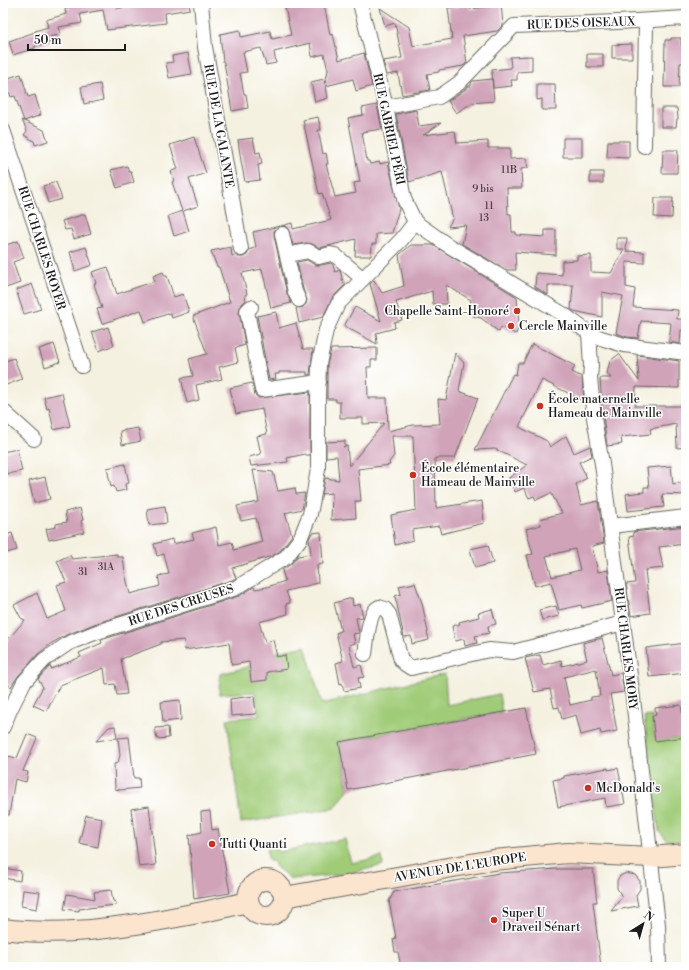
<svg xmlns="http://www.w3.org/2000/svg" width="689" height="970" viewBox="0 0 689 970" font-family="'Libre Bodoni',serif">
  <rect width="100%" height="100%" fill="#fff"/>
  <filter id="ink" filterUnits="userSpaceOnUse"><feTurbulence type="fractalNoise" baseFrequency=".025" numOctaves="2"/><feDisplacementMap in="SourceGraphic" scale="8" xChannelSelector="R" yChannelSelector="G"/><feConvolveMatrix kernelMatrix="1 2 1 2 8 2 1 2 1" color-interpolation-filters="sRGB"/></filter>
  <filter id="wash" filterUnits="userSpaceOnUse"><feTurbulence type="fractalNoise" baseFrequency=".012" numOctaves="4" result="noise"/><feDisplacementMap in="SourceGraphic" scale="16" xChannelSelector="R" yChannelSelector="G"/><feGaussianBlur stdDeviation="0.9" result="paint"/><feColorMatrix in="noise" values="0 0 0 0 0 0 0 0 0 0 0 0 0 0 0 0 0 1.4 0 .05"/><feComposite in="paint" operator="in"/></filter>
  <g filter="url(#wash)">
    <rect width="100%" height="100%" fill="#f5f1e1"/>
    <!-- green -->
    <path fill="#a0cc78" stroke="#5e744a" d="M305,646L322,704L445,674L447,705L499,694L502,712L339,742L348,790L335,808L241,823L227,719L259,716L255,692L219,694L220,674L247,667L269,654Z
      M652,716L655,740L686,737L684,723H686V841L668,842L659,831L644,717Z
      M345,839L351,863L382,857L383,865L348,874L291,879L276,867L273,861H269C266,852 266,848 274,843L278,852Z"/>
    <g id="blocks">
      <!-- building -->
      <path fill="#d0a3b9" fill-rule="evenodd" d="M80,3H115L116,9L153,3H189L190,9L165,13L166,23L107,30L103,10L80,14L82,23L59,27L61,34L50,37L51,42L35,46V48L13,55L9,41L35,32V31L48,27L46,20L66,14L65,9L70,8L69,5Z
        M284,3H324L330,35L333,34L339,60L364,53L372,86L356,91L353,79L326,86L328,98L315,102L311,82L324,79L325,84L328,70L324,54L312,57L310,43L274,52L276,63L266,65L261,48L243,52L247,72L240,73L244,94H246L248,108L232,111L224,62H223L220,34L240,30L241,37L270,31L272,39L291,35Z
        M458,3H469L470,9L489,7V3H501L503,25L497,31L463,36L467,63L463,66L439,70V72L427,74L430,90L402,95L398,73L387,75L383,61L402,58L395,23L385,26L380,8L409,27L413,46L452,39L448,8L459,7Z
        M671,38H681V45L685,46L684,63H680L679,87H664L665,40H671Z
        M632,44V58H612V45Z
        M188,53L192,74L169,78L166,63L173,62L172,56Z
        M587,54H603V67H587Z
        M532,56V71L517,72V80H511L512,86L493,88L492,70L511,68L510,57Z
        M21,74L28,97L35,95L41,115L24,121L44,130L48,141L35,145L34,141L24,135L27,131L22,120L24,121L15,96L11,97L5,79Z
        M492,79L494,101L472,103L456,113L448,101L466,89L468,86H471V83L473,81Z
        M100,84L103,100L84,104L81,87Z
        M537,84H555L556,110H542V99L537,100Z
        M377,105L382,129L362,132L367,161H369L370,164L380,162V164L388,162L399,209L392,233L376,234V244H372L371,256H355L356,239L320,248L312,244L307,243L293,245L288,229L285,226H281L292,223L293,229L331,220L322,193L319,194L303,120L318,117L321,130H318L323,154L326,153L328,164H326L335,197L356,193L354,183L360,182L348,118L363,115L362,108Z
        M661,108H677L678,119H677L676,127H661Z
        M416,110L419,126L441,123L423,135L455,131L457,143L488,141V148H510V159L526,158L528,168L521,169L522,188H507L508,214H511L512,232H516V235L545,237V230H556V255L515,252L516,270H507L462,244L466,225L448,227L453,218L452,215L442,172L409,182L396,114Z
        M194,137L206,173L189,179L198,206L183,211L189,231L174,236L168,216L182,211L172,182L174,181L171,171L178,169L170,145Z
        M253,138L256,153L260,152L262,164L258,165L260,180L245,182L241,161L238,140Z
        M563,138H582V157H563Z
        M608,141H629V158L607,157Z
        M663,150H678L677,173H662Z
        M127,166L129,172H131L134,182L117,188L111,170Z
        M590,172H603V183H590Z
        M56,182L62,199L48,203L43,186Z
        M655,198H673L672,218L654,217Z
        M85,214L91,234L74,239L71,229L65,230L62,221Z
        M280,226L274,231V236L287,294L291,303L271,308L262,269L242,273L247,294L245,295L246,300L241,305L239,312L245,345L235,348L238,362L219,367L222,379L196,385L199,400L187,403L181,378L193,376L189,359L207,354L193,316L230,302L219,267H217L211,251L231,247L232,256L235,255L238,257H243L247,255L249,250L256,247L253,232Z
        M617,238H627L626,251L644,252V263L626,262V287L635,289L633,307L678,310L677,319H686V330H681L680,344L669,342L671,323L641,321L638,338L627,337L616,333L623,296L602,292V317L574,311L571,309L573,285H548V295L535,287L536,273L562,275V261L577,260V256L591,255V272L611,273L624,249H617Z
        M3,239H4L6,245L18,241L24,258L13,262L20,283L3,289Z
        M411,245H433L517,297L519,326L516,334L501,327L499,332L481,318L473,316L474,310H470L471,300L446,285L447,304H433L432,291L396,302L402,320L394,322L395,328L376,333L377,344L344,326L355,307L381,321L370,284L374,280L382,293L404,286L399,255Z
        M86,247L92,265L75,271L70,252Z
        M307,260L315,265H321L331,263L333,265L335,272L340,270L343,282L346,284L332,298L323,317L299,323L296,308L303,307L306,304L307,300L303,289L297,262Z
        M108,267L117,294L155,281L153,276L163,272L165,276H167L174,297L183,294L189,312L172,318L170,313L145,322L141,310L102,324L97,309L102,308L94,284L96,283L92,272Z
        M32,284L41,309L24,314L16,290Z
        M276,312L279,328L296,323L303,349H313L310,375H307V372H279V374H275L276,379L269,380L257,316Z
        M108,327L114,345L99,351L92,332Z
        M54,344L60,362L45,367L39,349Z
        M532,344L575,366L572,372L582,377L584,401L542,380L519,427L547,441L550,447L566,436L574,453L590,446L592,456L579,462L587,478L576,484L581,505L598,501L604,543L592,546L598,572L608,570L612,601L582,608L581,605L559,610L551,582L535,586L527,555L533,554L526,529L541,525L540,519L562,513L551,493L536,500L534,496L529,498L524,488L515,492L509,478L527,465L495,449L475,450L513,374L516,375L518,363H523ZM575,549L580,570L552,577L546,556Z
        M377,348V360H371V367H367L368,398H387L388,431L413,425L440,424L438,399L446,400L455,353L464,363L459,391L478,398L455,458H435L436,508L482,501L484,523L441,534L439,526L412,530L413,540L395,545L391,515L416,510L413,436H392L394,456L389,462L390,465L358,469L361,501H355L356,518L331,520L332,493L322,494L325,478L339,480L337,456L326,457V442L345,441V446L343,447L347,446L349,466L384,423L363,424V418H340V402H336V399H327V365L331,349Z
        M619,354L639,381L637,355L679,361V388L636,387L635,406H686V447L677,448L676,424L650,429L651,434L621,437L622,444L607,446L602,408L600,378H611L607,373L610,361Z
        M14,358L22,379L6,385L3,376V362Z
        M252,383L255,395L259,398L310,392V455H306L305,454L287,458L288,462L251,466L249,457L261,454L257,436L267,434L262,409L236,414L230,388Z
        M62,393L70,426L54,430L49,408L47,409L44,397Z
        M138,428L141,441L122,445L120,431Z
        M17,449L22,471L7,474L3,458V452Z
        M125,464L129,483L125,484L126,490L116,492L114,486L111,487L107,468Z
        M671,466L673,484L686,482V495L662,494L664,507L628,511L626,494L644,492V487H649L647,468Z
        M253,470L273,472L278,491L295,488L296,494L305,493L302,509L285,513L292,535L280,551L272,556L259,560L232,568L236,578L232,580L94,624L66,635L52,643L38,654L18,676L11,687L3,681V645L25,620L21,618L14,605L37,593L47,619L66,611L57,585L66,582L57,561L70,555L72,559L117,554V557H123L125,573L130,594L160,586L158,576L169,574L164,554L157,556L154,544L172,539L173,544L194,539L192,533L216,527L219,545L232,542L234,550L262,542L256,518L241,521L237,506L259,502Z
        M45,477L50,499L34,503L29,481Z
        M165,506L167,523L149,525L147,509Z
        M80,508L83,520L81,521L84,532L49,540L46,529L56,527V524L67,522L65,512Z
        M686,526V544L659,547L663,568L645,570L650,613L631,616L626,584L635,583L629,537L634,536L633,532Z
        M321,532L323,564L317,565L318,583L286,591L290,603L286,604L288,614L259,622L265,642L273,640L277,657L285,655L287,669L267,672V680L251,682L249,662L232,665L229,643L185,650L184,640L161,642V644L121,659L127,694L117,695L115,684L106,685L104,668L60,685L46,711L33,705L43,687L38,679L50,666L51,669L81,657L79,653L102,643L101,640L239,596L254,587L255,589L267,587L285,581L282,570L291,564L298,556L311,554L309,539L312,533Z
        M12,533L17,550L3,554V536Z
        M488,545L493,563L475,568L470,549Z
        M415,583L422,603L428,632H427L429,640L412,644L411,636L404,637L395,596L401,594L399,586Z
        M352,598L353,606L360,604L363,617L356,618L359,633L353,634L355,643L349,645L354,667L361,665L364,677L358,678L360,688L344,691L342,683L340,684L336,663L343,661L336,633L341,631L334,603Z
        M556,606L559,616L542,620L539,610Z
        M492,609L496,624L488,626L489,633L475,636L477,643L465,646L464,639L455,641L452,626L460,624L459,622L479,617L478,613Z
        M602,638L611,675L621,673L624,692L610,694L617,731L601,734L600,730L581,735L576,715L562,719L559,707L554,708L550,689L534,692L525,658L540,655L543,665L561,660L562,666L587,660L583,643ZM596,669L600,696L591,697V700L570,705L564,677Z
        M686,643V673L649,677L646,648Z
        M254,696L256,714L231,716L230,699Z
        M180,700L181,720L163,722L161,702Z
        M681,705L686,737L655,741L652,716L656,715L655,708Z
        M526,708L536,754L348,790L339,742Z
        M115,726L117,738L96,741L109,727Z
        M168,727L169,738L157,739L155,728Z
        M27,734L37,738L23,771L28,772L26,782L15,779L9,815H3V755L17,758Z
        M129,737L134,778H139L140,788L120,790L115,789L114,764L118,763L120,755L118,738Z
        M608,768V770L618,768L625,804L606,807L605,798L558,807L553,780L564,778V776Z
        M149,806L156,865L139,867L131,809Z
        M210,811L212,830L218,829L230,893L194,899L189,835L202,832L201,812Z
        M86,815L102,818L98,847L79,843Z
        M3,868L21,871L20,881L3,878Z
        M557,869H593L597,902H593L601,967H401L398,952H395L393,939L396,938L389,901L394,892L499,873Z
        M626,873L635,875L640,881V889L636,895L638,906L611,911L622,897L617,888V880L620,876Z
        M23,890L40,892L37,909L21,906Z
        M111,890L113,901L116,902V905L79,909V911L64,909L67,894L95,899L94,892Z"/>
    </g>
  </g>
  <g filter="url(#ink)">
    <use href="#blocks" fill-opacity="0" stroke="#686761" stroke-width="1"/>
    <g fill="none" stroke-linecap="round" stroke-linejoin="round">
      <!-- minor casing -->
      <g stroke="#686761" stroke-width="16">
        <path id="minor" d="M201,3L205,47L241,249
          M360,3L386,107L404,199L415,222L446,244L563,314L589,333L601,338L624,345L686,353
          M386,107L439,97L459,83L514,26L618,22L686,18
          M3,130L82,366
          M644,146L646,21
          M282,234L295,292L299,300
          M287,255L308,251L319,257L330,254L335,255L363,279
          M251,307L247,311L262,390L319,382
          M589,333L591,366L590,378L594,418L602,464L633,698L658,925L659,967
          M3,411L34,439
          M611,526L686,517
          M365,654C367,642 368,612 379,607L385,609L389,614L401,660L405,664L411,668L489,650L513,652L623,623
          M3,727L10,710L24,682L44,660L69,643L97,632L236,588L286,557L300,539L310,514L313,499L318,469V399L319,364L326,330L338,304L402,239L415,222"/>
      </g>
      <!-- secondary casing -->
      <g stroke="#686761" stroke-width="22">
        <path id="secondary" d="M248 898a18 18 0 1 1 36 0a18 18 0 1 1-36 0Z
          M284,897L493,860L568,853L651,857L686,854
          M3,929C56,936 109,929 161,920C190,915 219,909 248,902"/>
      </g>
      <!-- minor -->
      <use href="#minor" stroke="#fff" stroke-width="14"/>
      <!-- secondary -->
      <use href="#secondary" stroke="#fce5cf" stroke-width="20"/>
    </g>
  </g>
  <!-- markers -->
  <g fill="#c8321e" stroke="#fff" stroke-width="1.5">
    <circle cx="517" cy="311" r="4"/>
    <circle cx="511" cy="326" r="4"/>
    <circle cx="540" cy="406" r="4"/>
    <circle cx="413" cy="475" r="4"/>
    <circle cx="588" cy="788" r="4"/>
    <circle cx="212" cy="844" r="4"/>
    <circle cx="494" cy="920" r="4"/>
  </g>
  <g text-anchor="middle" stroke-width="3" stroke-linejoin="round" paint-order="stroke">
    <!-- number labels -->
    <g font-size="10" fill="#493e43">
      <text x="509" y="173">11B</text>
      <text x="483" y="192">9 bis</text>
      <text x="489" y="209">11</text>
      <text x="484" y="221">13</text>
      <text x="106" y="570">31A</text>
      <text x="83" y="575">31</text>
    </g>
    <!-- street labels -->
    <g font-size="12" fill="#1c1c1c" stroke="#fff">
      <text transform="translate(581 23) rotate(-2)" y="4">RUE DES OISEAUX</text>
      <text transform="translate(219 126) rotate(80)" y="4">RUE DE LA GALANTE</text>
      <text transform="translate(389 129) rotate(78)" y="4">RUE GABRIEL PÉRI</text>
      <text transform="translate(42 248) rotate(72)" y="4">RUE CHARLES ROYER</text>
      <text transform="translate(181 605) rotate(-18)" y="4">RUE DES CREUSES</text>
      <text transform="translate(626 649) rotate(83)" y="4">RUE CHARLES MORY</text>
      <text transform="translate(460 867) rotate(-9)" y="4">AVENUE DE L'EUROPE</text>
    </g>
    <!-- poi labels -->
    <g font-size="12" fill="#1c1c1c" stroke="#fff" text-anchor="start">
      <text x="509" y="315" text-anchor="end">Chapelle Saint-Honoré</text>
      <text x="519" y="330">Cercle Mainville</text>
      <text x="548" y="403">École maternelle<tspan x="548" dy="14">Hameau de Mainville</tspan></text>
      <text x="421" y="472">École élémentaire<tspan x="421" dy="14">Hameau de Mainville</tspan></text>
      <text x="596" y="792">McDonald's</text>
      <text x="220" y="848">Tutti Quanti</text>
      <text x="502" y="917">Super U<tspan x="502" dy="14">Draveil Sénart</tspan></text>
    </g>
  </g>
  <!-- margin -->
  <rect width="689" height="970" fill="none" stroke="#fff" stroke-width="16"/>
  <!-- north arrow -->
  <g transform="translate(643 924) rotate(37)" stroke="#ffffff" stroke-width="3" paint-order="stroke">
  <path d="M0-3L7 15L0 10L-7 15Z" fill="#1c1c1c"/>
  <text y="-6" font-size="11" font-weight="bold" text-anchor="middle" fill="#1c1c1c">N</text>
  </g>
  <!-- scale -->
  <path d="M28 44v6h97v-6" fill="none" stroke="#1c1c1c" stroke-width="2"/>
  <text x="34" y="44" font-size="12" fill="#1c1c1c" stroke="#ffffff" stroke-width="3" paint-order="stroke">50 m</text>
</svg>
